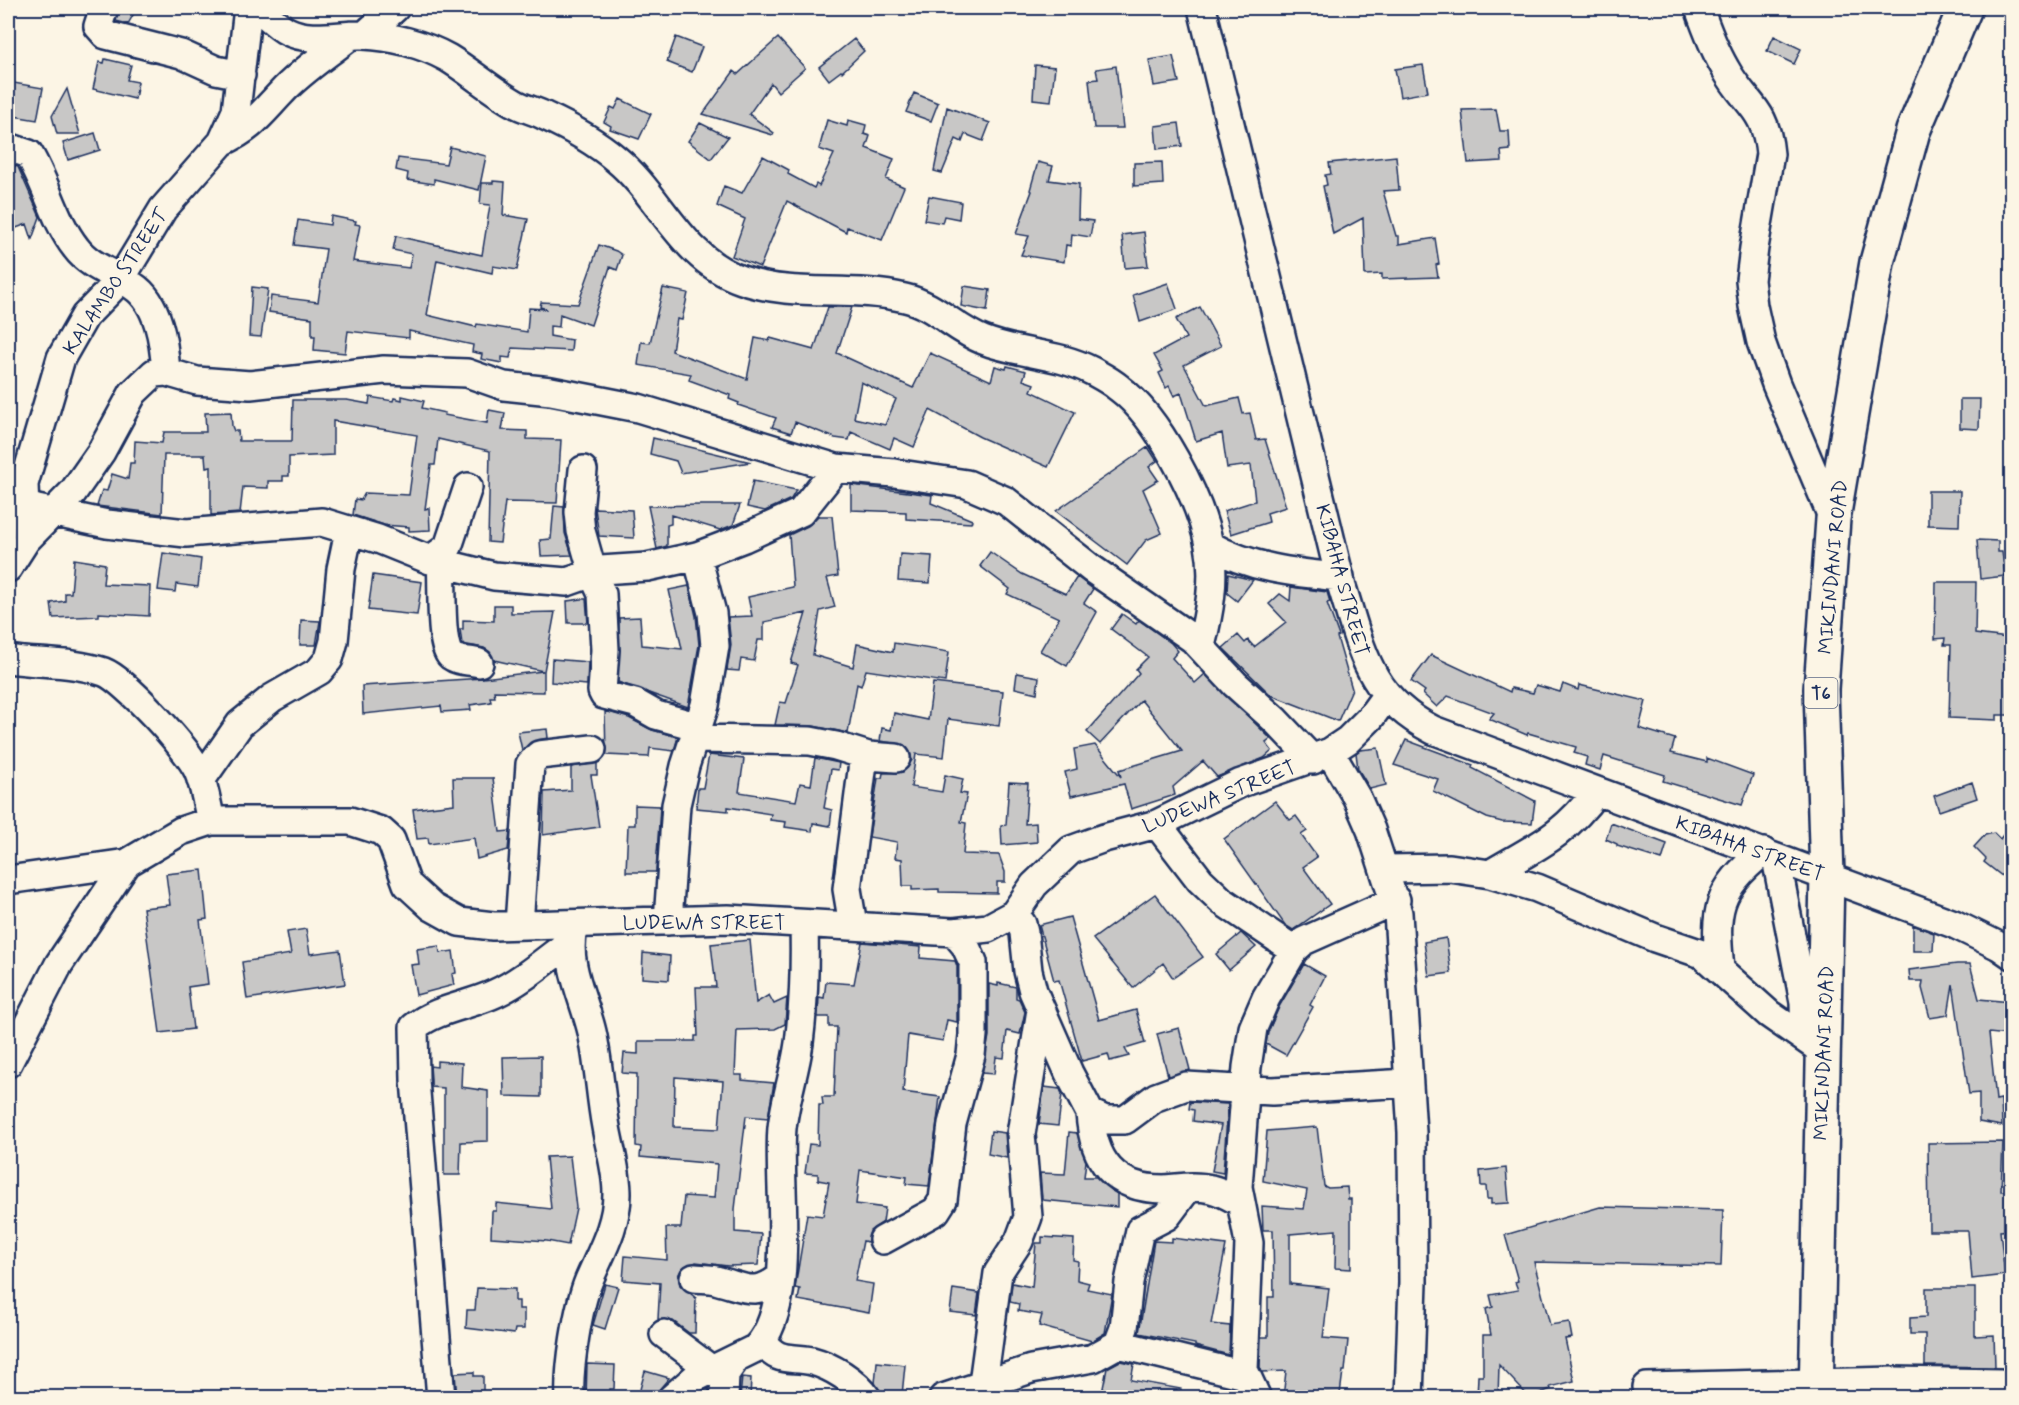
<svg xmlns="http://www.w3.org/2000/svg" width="2019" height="1405" viewBox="0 0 2019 1405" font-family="Mynerve,sans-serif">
  <rect width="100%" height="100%" fill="#fcf5e5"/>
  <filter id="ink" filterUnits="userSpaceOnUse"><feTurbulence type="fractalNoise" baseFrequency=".0167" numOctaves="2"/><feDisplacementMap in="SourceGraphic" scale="12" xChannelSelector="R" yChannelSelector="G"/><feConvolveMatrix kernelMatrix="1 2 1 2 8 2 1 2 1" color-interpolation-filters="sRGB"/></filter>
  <g filter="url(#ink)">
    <!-- building -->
    <path fill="#c8c7c6" stroke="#1b2f5e" stroke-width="1.5" fill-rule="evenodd" d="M119,8H137L128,24L116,21Z
      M1774,36L1801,49L1794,64L1767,51Z
      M676,37L702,47L692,72L667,62Z
      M778,38L805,68L778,92L771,83L749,114L774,133L773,135L703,114L734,71L738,74Z
      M854,39L864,51L842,72L841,71L829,80L819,67Z
      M1173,56L1179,82L1154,86L1149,60Z
      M105,59L131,65L127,80L138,82L135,99L93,89L99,62L104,63Z
      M1035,65L1055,67L1051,101L1033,99Z
      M1423,65L1428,92L1400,97L1395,69Z
      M1116,66L1123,128H1094L1089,80L1098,79L1096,69Z
      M8,82L43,88L37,120L8,115Z
      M67,89L80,134H57L52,116Z
      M914,93L938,103L931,121L906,112Z
      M620,99L651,114L639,139L610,129L611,126L604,122L611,107L615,109Z
      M947,107L990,123L983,141L965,134L962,142L956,139L942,173L934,171Z
      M1496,109L1500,131H1509L1510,150L1501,151L1502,161L1468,163L1462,110Z
      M827,120L847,126L848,120L866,125L864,134L870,136L866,148L894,159L886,179L904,187L882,240L847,227L846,232L787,201L760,267L732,256L745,219L717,206L724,186L742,193L763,156L789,170L788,174L814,188L816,184L819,186L834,154L819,149Z
      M700,123L728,137L711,159L688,141Z
      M1179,123L1182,146L1157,149L1155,126Z
      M95,133L100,150L68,160L63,143Z
      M450,147L486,156L479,190L434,179V184L407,180L408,173L396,170L398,158L446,164Z
      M1396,156L1399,190L1383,191L1396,236H1399V244L1435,238L1439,264L1436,265L1438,277L1382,279V274L1365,275L1363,218L1333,234L1323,186L1327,185L1325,175L1331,174L1329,163Z
      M1038,162L1053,166L1049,180L1079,184L1078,219L1093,221L1090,237L1072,234L1071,246L1066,245L1064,262L1021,255L1029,236L1016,234L1032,191L1030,190Z
      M1162,162L1163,184L1134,186V163Z
      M8,163L18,167L40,217L32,239L27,224L8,231Z
      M493,181L505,182L503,215L528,219L517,270L493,266L492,273L437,260L427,315L476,327L477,324L527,332L529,308L547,309L540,307L541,302L578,304L599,245L616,251L622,255L617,270L610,267L591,325L560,314L559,327L550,326V336L572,340L571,351L512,348L510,358L502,357V363L481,359L482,354L472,352L473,345L409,331V338L348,331L345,353L314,350L315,336H312V318L269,312L271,296L318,302L326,249L294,245L298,220L330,225L331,216L356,221L355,224L360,225L353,261L409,268L412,254L393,250L396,236L482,255L490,205L480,204L482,183H493Z
      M929,196L961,202L959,219L944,216L942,223L924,220Z
      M1144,232L1148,266L1125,268L1122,235Z
      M1168,283L1177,309L1140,322L1133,295Z
      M964,286L990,290L987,311L961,306Z
      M252,287L268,289L261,337L249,336Z
      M663,288L688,293L682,320L677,319L672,351L747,379L755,338L769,341L770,338L814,350L828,307H852L837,353L913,388L930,353L991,381L995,366L1006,369L1007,366L1026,371L1023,380L1034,384L1031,391L1075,412L1048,467L980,437L930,410L914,447L894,438L890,449L851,432L849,440L835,438L795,422L791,433L772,427L776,418L738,405L739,403L729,399L730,395L689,380L691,374L638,365L641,342L650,343ZM861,382L896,399L885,425L854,418Z
      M1200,307L1221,346L1184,365L1206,406L1239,398L1243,414L1250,413L1256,440L1265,439L1286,507L1267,513L1269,522L1231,534L1224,511L1255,501L1251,465L1227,468L1222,433L1196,441L1181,393L1174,396L1169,386L1166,388L1159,373L1163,371L1154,355L1186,338L1176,319Z
      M402,396L424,401L422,408L445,413L444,415L487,423L489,410L505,413L502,430L527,431V439L561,440L557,503L505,502L500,543L488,542L490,451L438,439L435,465H431L425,509L429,508L430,530L409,531V527L384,525L353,515L355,499L361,500L365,493L409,495L417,435L333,421V455L289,457V476H283V481H268V488L243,487L240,513L211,515V466L206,467L205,455H164L162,514L97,506L102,490L107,491L112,474L128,479L130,463H134L135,441L162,443L164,432H206L205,413L231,412L232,426L234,431H238L239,441H292L293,400H347L369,404L370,397L393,401L394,398L402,400Z
      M1960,399H1980L1979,429L1960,428Z
      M653,438L751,462L681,473L676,461L650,454Z
      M1148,447L1157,461L1149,467L1158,480L1143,489L1162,533L1146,540L1127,565L1056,511Z
      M753,481L796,490L791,499L765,511L747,507Z
      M851,485L932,495L931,503L972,520L971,523L906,519V512L851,510Z
      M1928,491H1960L1959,526L1928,525Z
      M701,505H740L733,525L720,530L671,515V524L667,525V546L657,549L648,506Z
      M554,506L564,507L565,533L572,555L541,556L540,540L551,539Z
      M595,508L632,510L634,538L599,536Z
      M818,516H832L838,576L827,578L835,607L820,611L813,655L853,667L857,644L893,652L894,643L949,652L945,682L866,670L861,686L857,684L848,733L813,726L775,725L780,702L786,703L798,665L791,663L806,613L764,622V640H758L754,661L741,659L739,671L727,670L731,645L728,617L752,616L748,597L793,587L789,535L808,526Z
      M1977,540L1998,541V552H2002L2005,576L1980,579Z
      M990,552L1022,574L1066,594L1077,577L1093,589L1084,603L1097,612L1067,666L1040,651L1059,618L1007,594L1010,589L980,566Z
      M163,553L201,559L198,587L176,584L175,592L158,590Z
      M900,554L932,556L930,583L898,581Z
      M74,559L105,564L103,584L150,586L149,616L99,613V616L53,618L51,603L65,601V593H71Z
      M1228,574L1253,580L1237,601L1227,593Z
      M373,575L422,582L417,615L368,610Z
      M1936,582H1976L1975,634L2008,638L2005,672L2011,673V715H1997V720L1949,718L1951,645H1944L1945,638L1935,639Z
      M689,586L696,616L699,645L688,707L618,682L619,618L640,617L642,645L682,649L669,590Z
      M1291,587L1327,592L1330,602L1327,603L1339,636L1337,637L1352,689L1338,721L1271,695L1223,648L1238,635L1245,643L1248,640L1254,647L1286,622L1269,604L1280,594L1290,601Z
      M582,599H586L588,623H568L567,601Z
      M494,605H511V613L555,612L544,671V692L494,691L495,697H490L491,702L470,705L471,710L442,712L441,706L363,714L362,686L483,678L543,671L494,660L490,652L484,648L462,644L460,629H463V620L494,621Z
      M1122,614L1136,624L1139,620L1171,643L1178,651L1172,658L1195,683L1205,674L1271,739L1266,743L1272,751L1264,758L1217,777L1203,761L1173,787L1175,795L1131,809L1124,784L1071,796L1065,772L1077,769L1074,749L1095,745L1121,777L1119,770L1182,751L1141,700L1100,744L1087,732L1139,673L1136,669L1148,657L1111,629Z
      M301,620L320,621L316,645H300Z
      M1431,655L1510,692L1511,688L1533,693L1536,685L1560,692L1563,684L1578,690L1579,685L1646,701L1639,728L1675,739L1671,753L1707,762V758L1753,775L1742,805L1663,781L1665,775L1604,756L1600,770L1585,765L1587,757L1574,753L1576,747L1528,733L1527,735L1489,719L1494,713L1448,696L1437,707L1423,694L1425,691L1411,681Z
      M552,659L588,662L587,685L551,682Z
      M1017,673L1039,677L1037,693L1015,688Z
      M933,683L1003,691L999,726L948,719L944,757L916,754L911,787L942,792L945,775L963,779L960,793L967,794L961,822L966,823L963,854L999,855L1005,872V882H997V893L939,892V889L912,890V886H903L902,859L895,858L897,842L869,837L878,778H882L883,773L903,772L912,760L910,752L904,745L880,741L882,728L891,730L894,713L928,720Z
      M605,711L629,718L652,730L678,737L674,751L650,748L649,757L606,755Z
      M547,729L548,738L537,740L522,750L518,732Z
      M1406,740L1473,765L1472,768L1535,801L1532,823L1502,822L1487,818L1433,791L1438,779L1394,765Z
      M1378,748L1386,785L1370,789L1358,769L1356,753L1360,750Z
      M709,755L744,759L739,792L796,801L800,783L811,785L815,758L839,763L838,770L831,769L824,808L832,810L830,826L813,823L812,831L785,827L786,822L770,820L771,814L728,807V811L696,808L698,788H703Z
      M597,763V775H591L599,827L543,835L544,792L571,790V767Z
      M453,778H493L500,832L510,831L508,850L477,859L474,838L429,844L428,838L417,839L413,809L454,804Z
      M1009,782L1028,783L1025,824L1036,823L1037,842L1002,845L1001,826L1006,825Z
      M1972,782L1977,798L1939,811L1934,796Z
      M1275,801L1290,820L1296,816L1307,831L1301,835L1317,857L1303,867L1330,904L1293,930L1285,925L1224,839Z
      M635,805L660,806L656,872H626L628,825H635Z
      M1611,823L1667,844L1662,860L1617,846V844L1606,839Z
      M2012,823V884L1984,862L1986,859L1974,847L1985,835L1994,833L2000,839Z
      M202,870L207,919L200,920L208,984L188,987L193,1029L160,1033L143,908L170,905L166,874Z
      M1155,894L1203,957L1173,978L1163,963L1133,988L1093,939Z
      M1070,917L1099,1020L1136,1010L1145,1043L1125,1049L1129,1056L1110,1061L1108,1054L1082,1061L1059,980L1054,981L1039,925Z
      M1913,925L1934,933L1933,951H1913Z
      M306,929L310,954L340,950L345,984L247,999L242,962L291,954L287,932Z
      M1241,933L1256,947L1229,970L1216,954Z
      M1446,938L1451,973L1429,976L1424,942Z
      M750,940L756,1003L769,995L774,1004L787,998L785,1024L775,1029L737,1030L735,1075H742V1080L774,1083L768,1118L746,1116L735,1209V1232L761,1234L758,1265L728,1266L696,1262L682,1268L678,1276L680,1285L696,1298L695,1333H689L673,1321L658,1319L660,1283L623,1280L625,1256L667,1260L666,1228H681L684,1196L714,1198L717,1164L640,1157L641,1147L636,1146L637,1074L622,1073L624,1053L638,1054V1041H695V1036H698L696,987H716L711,944ZM675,1077L723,1081L719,1129L674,1127Z
      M862,942L921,947L920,958L955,961L957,966V1022L947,1020L943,1041L908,1035L903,1092L940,1097L929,1186L906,1184L907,1177L860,1170L856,1204L885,1208L883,1222L870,1231L868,1242L863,1241L855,1281L873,1284L869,1313L798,1300L800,1289L795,1288L807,1214L823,1216L829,1182L818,1180V1174L805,1173L809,1144L818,1145L819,1105H823L822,1097H834L837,1027H829V1017H818L819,997L824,998L826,982L854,984Z
      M439,946L440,953L453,951L456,973L452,974L454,985L416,995L411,965L419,964L417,949Z
      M643,953L670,956L669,980L642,978Z
      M1304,964L1325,976L1310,1005L1313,1007L1286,1055L1266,1044L1268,1032L1280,1005Z
      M1957,964H1970L1979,999L2011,1002L2008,1035L1989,1033L1996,1100L2001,1099L2002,1126L1979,1122V1093L1969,1094L1953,984L1948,1015L1930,1018L1922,988L1923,981H1910L1909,970Z
      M998,983L1016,987V998L1019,999L1025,1012L1020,1034L1007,1031L1004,1058L996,1057L994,1074L982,1073L989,1036V984L998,986Z
      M1179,1028L1190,1070L1168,1076L1157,1034Z
      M541,1056V1097L504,1096L503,1057Z
      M437,1061L462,1063L461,1087L488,1091V1141L461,1142L460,1175H444V1088L431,1087V1079L430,1066L437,1067Z
      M1044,1087L1060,1089L1062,1094L1058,1126L1039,1124Z
      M1190,1102L1228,1104L1223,1173L1212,1171L1221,1125L1193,1121L1194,1110L1189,1109Z
      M1317,1127L1324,1186L1328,1188L1347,1187L1348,1199H1351V1269L1335,1268L1336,1230L1290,1234V1284L1329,1288L1323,1338L1348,1340L1345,1371H1343L1340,1394L1315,1392V1398H1283L1286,1371L1262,1372L1260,1367L1261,1337H1268V1297H1274L1273,1230H1263L1262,1206L1304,1209L1307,1190L1263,1181L1267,1131Z
      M991,1131L1005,1133L1007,1158L988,1154Z
      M1069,1132L1077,1133L1086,1161L1084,1177H1096L1117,1194V1207L1042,1200L1040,1173L1065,1174Z
      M2003,1142L2001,1191H2006V1210L2011,1209V1230L2000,1231L2005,1275L1972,1279L1968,1231H1929L1928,1143Z
      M570,1156L576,1208L568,1245L547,1241L491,1237L492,1211H496V1203L551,1209L546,1157Z
      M1506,1168L1509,1203L1491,1204V1199H1487L1486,1186H1481L1480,1171Z
      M1600,1207L1723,1210L1721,1266L1534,1262L1550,1325L1569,1322L1572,1338L1565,1339L1574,1381L1550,1387L1551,1389L1529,1397L1499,1365L1498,1398H1477L1478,1376H1483V1335H1491L1486,1309L1493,1307L1490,1295L1518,1290L1515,1282L1518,1281L1505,1235Z
      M1042,1237L1074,1239L1073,1260L1078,1261L1077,1280L1089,1283L1087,1289L1112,1294L1105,1333L1092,1341L1039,1326L1042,1315L1018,1311L1019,1304L1010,1302L1012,1283L1032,1287L1036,1243H1042Z
      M1172,1238L1226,1245L1211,1324L1230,1326L1229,1355L1195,1346V1344L1139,1333L1154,1241L1172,1242Z
      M605,1284L618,1287L605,1329L593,1325Z
      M477,1288L515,1289V1301H519V1309H524V1329H515L514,1334L466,1328L467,1310H475Z
      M1926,1288H1975V1336L1994,1335L1995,1367L1925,1366V1334H1910V1318L1926,1317Z
      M953,1289L979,1293L976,1315L950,1312Z
      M1120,1361L1134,1364L1131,1380L1181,1389L1180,1398H1101L1107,1368Z
      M877,1362L905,1365L902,1395L883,1397L875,1383Z
      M587,1364L615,1365L614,1389H610V1398H586Z
      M645,1371L669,1378L657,1392V1398L639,1393Z
      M474,1372V1376H483V1398H457L455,1373Z
      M742,1377L751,1378L750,1398H740Z"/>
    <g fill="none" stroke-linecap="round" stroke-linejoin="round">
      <!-- minor casing -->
      <g stroke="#1b2f5e" stroke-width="32">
        <path id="minor" d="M104,8L98,26L106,35L181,54L216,70L241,75
          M258,8C267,15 277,26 287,31C310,43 339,34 363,35C391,36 423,44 448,58C471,72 492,91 516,104C525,109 536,111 545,116C569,127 596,142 616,159C660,195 682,260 742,280C794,298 852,285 905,298C935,305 955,329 983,340C1018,354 1058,353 1092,371C1101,376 1111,381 1119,388C1158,417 1200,498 1209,545C1216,578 1209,614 1201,646
          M1202,8L1342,587C1362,651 1369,697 1433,730L1954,924L1999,946L2012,955
          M1699,8C1706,28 1714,49 1725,68C1745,105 1766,107 1770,154L1754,248L1750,280L1753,306L1761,342L1776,384L1833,519
          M365,35L395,8
          M222,142C252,128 260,115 282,92C301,71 328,54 350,36
          M8,147L29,154C47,184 54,220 76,248C90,267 114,273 133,286C159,303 164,343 166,372
          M583,470L579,512L581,531L594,577L602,594L605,650L602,691L604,695L635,703L656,715L699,727
          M8,499L37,509L107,524L186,533L322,522L378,539L430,560L494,576L567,582L601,570L647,567L697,556L744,538L801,512L836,468
          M26,540L73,492L101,452L133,393L154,373L166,372L197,381L250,385L384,370L467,373L504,386L551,391L638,408L836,468L894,473L967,484L1006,501L1092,569L1193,639L1235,684L1275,720L1313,760
          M1209,545C1250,568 1294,573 1340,577
          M430,560L448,547L468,487
          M441,562C443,581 439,647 451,656C459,662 470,660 479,663
          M8,568L26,540L24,484L61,358L85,316L120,280L163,209L222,142L236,111L248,8
          M8,659C40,664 72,661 104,672C125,680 189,750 198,771C205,787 207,805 211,821
          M695,739L810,741L836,746L868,756L896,758
          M1330,752L1357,798L1371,830L1398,913L1412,1132L1413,1282L1409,1398
          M201,780L240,724L272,698L319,671L329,659L334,641L341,569L349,531
          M1157,824L1200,880L1222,901L1294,950
          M1776,858L1804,1002L1805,1039
          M1386,869L1450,868L1490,874L1537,888L1655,938L1702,954L1769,1014L1821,1050
          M1490,874C1537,846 1563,837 1597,791
          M8,880L127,863L181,831L211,821H350L381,831L391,840L407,884L432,907L459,922L493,926L728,919L954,932L988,928L1014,914L1034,885L1071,850L1104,838L1157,824L1241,783L1330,752L1348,740L1370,718L1386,696
          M1014,914L1022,924L1024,933L1028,971L1033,991L1069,1073L1090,1113L1105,1120H1125L1156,1097L1186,1086L1272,1091L1408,1083
          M668,921L676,805L685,766L705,705L715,646L712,613L697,556
          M519,925L530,764L539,755L592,749
          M853,925L847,889L864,755
          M1720,968C1714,911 1716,890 1763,852
          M8,1063L59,964L127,863
          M1090,1113C1093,1161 1114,1189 1164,1189C1179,1188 1196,1185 1211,1189C1221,1191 1231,1197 1240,1202
          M883,1240L936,1211L943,1200L952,1124L971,1055L973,1035V962L965,945L954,932
          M694,1278C702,1279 711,1278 719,1281C744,1287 755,1297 779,1278
          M664,1334L712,1370
          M762,1341C779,1364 788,1356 812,1361C831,1366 856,1381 867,1398
          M1118,1344L1245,1375
          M1647,1387L1895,1381L2000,1383
          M441,1398L415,1080L414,1027C438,1008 469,1006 496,993C522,981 547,959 570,942
          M570,1398C568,1369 578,1306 589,1280C601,1252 617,1225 617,1194C617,1171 610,1150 606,1127C600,1095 599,1063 592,1032C584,998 565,964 573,930
          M672,1398L695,1378L756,1348C798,1305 777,1184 782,1128C785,1100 795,1072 799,1043C804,1003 805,963 804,924
          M724,1398L725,1374L734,1361
          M943,1398L1031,1369L1093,1358L1118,1344L1124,1328L1129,1282L1140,1230L1167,1216L1188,1188
          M990,1398L983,1383L998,1273L1019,1241L1028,1217L1021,1134L1041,1010
          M1257,1398L1244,1370L1249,1243L1238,1187L1247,1067L1253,1028L1266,998L1294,950L1304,941L1396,900"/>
      </g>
      <!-- highway casing -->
      <g stroke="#1b2f5e" stroke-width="38">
        <path id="highway" d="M1816,1398L1827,876L1821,689L1833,519L1877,262L1913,131L1965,8"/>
      </g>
      <!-- minor -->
      <use href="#minor" stroke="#fcf5e5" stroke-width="27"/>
      <!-- highway -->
      <use href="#highway" stroke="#fcf5e5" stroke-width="33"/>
    </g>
  </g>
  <g text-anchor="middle" stroke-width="4.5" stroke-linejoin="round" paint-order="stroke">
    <!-- shield labels -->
    <rect fill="#fcf5e5" stroke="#5e6a86" stroke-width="1.5" x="1804.5" y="678" width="33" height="30" rx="4.5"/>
    <g font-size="18" font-weight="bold" fill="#1b2f5e">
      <text x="1821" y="699">T6</text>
    </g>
    <!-- street labels -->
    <g font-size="20" fill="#1b2f5e" stroke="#fcf5e5">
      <text transform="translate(115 281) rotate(-56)" y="7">KALAMBO STREET</text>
      <text transform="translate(1832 567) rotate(-85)" y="7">MIKINDANI ROAD</text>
      <text transform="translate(1343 580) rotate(75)" y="7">KIBAHA STREET</text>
      <text transform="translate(1219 796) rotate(-22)" y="7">LUDEWA STREET</text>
      <text transform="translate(1750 848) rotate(20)" y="7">KIBAHA STREET</text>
      <text x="704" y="929">LUDEWA STREET</text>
      <text transform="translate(1823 1053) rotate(-88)" y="7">MIKINDANI ROAD</text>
    </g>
  </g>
  <!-- margin -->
  <rect width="2019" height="1405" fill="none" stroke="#fcf5e5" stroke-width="30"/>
  <rect x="15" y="15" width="1989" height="1375" fill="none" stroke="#1b2f5e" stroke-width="2" filter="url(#ink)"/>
</svg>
